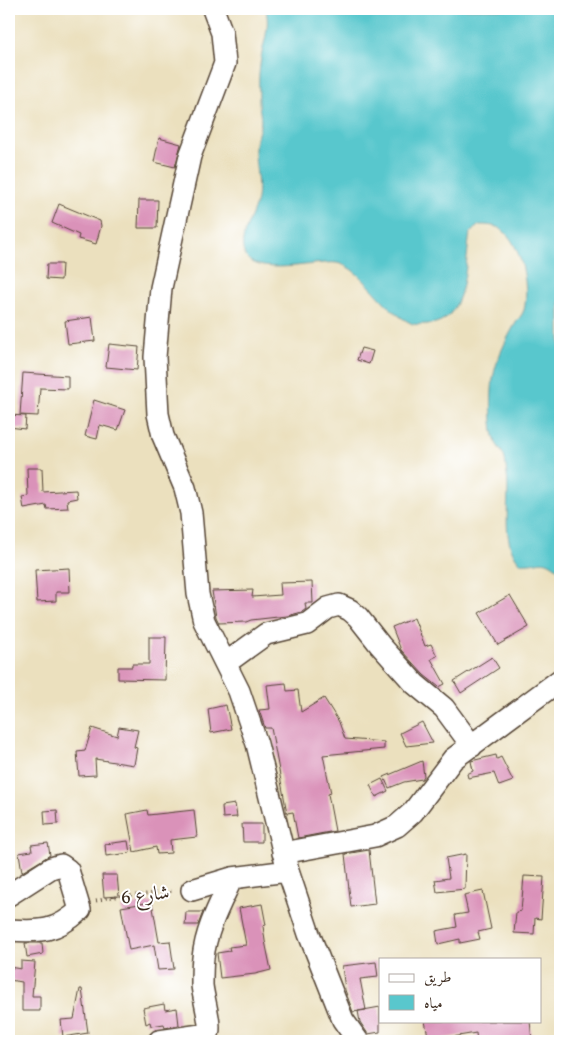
<svg xmlns="http://www.w3.org/2000/svg" width="569" height="1050" viewBox="0 0 569 1050" font-family="'Gentium Book Plus',Amiri,serif">
  <rect width="100%" height="100%" fill="#fff"/>
  <filter id="ink" filterUnits="userSpaceOnUse"><feTurbulence type="fractalNoise" baseFrequency=".02" numOctaves="2"/><feDisplacementMap in="SourceGraphic" scale="10" xChannelSelector="R" yChannelSelector="G"/><feConvolveMatrix kernelMatrix="1 2 1 2 8 2 1 2 1" color-interpolation-filters="sRGB"/></filter>
  <filter id="wash" filterUnits="userSpaceOnUse"><feTurbulence type="fractalNoise" baseFrequency=".0096" numOctaves="4" result="noise"/><feDisplacementMap in="SourceGraphic" scale="20" xChannelSelector="R" yChannelSelector="G"/><feGaussianBlur stdDeviation="1.12" result="paint"/><feColorMatrix in="noise" values="0 0 0 0 0 0 0 0 0 0 0 0 0 0 0 0 0 1.4 0 .05"/><feComposite in="paint" operator="in"/></filter>
  <g filter="url(#wash)">
    <rect width="100%" height="100%" fill="#ebe0be"/>
    <!-- water -->
    <path fill="#59c7cd" stroke="#4a7876" d="M266,9H560V571C542,554 540,565 520,563C499,540 511,502 507,475C506,469 506,461 504,456C502,451 498,447 496,443C490,428 491,395 493,379C496,360 505,342 514,326C517,320 522,316 524,310C530,287 521,243 501,229C494,225 486,225 479,225L470,233C465,260 468,323 428,324C423,324 417,325 413,324C385,313 362,267 337,263C317,260 253,279 244,253C238,236 254,216 257,199C260,182 254,164 255,147C256,138 260,130 261,121C261,115 259,109 259,102C259,90 258,77 260,65C261,52 266,40 267,28C268,21 267,15 266,9Z"/>
    <g id="blocks">
      <!-- building -->
      <path fill="#da92b9" d="M159,138L181,144L175,167L154,162Z
        M139,200H158L157,228H138Z
        M59,204L100,221L101,226L96,244L78,239L79,235L52,223Z
        M47,264H62L61,280L46,279Z
        M92,317L95,341L68,344L65,321Z
        M109,344L139,347L137,370L106,367Z
        M361,348L373,351L369,364L357,360Z
        M23,373L68,376V389L40,388L38,416L20,415Z
        M94,400L125,410L118,430L100,425L97,439L85,436Z
        M9,415L26,416L25,429L9,427Z
        M27,468H42L43,492L76,490L77,498L67,500L68,508L47,509L46,505L24,509L22,497L28,496Z
        M69,568L70,592H56V601L37,602L35,570Z
        M312,582L313,603H305L306,609L302,612L287,616L251,620L246,622L219,623L216,617L212,591L253,590L252,597L281,595L280,583Z
        M510,595L529,627L498,645L479,613Z
        M414,618L425,646L431,644L437,656L431,659L445,684L439,687L424,675L401,650L392,627Z
        M149,637H166L165,680L118,679V667H132V664H149Z
        M492,657L499,668L461,693L454,681Z
        M286,683L287,691L298,690L301,712L324,698L339,722L345,739L384,742V749L323,755L331,793L328,794L335,831L298,838L293,812L287,813L271,728H265L259,710L270,709L267,685Z
        M226,705L231,729L211,733L208,709Z
        M422,722L433,743L406,746L400,733Z
        M119,727L138,730L134,747L137,748L134,765L95,759L96,775L79,776L77,752L85,751L92,728L117,736Z
        M496,755L497,759L501,757L513,781L499,786L494,773L468,778L467,774L473,771L471,761Z
        M422,761L424,776L422,779L404,782L389,788L384,777Z
        M382,779L388,791L376,797L370,785Z
        M235,804L237,817L223,818L222,806Z
        M57,810L58,824L45,825L44,811Z
        M147,810L148,815L194,810L197,837L170,840L171,853L157,854L156,847L134,852L127,814Z
        M242,824H262V842H243Z
        M128,841L130,853L106,856L105,844Z
        M48,843L50,855L22,872L19,853L32,851L31,845Z
        M369,850L375,904L351,907L345,854Z
        M466,854L465,889L437,892L435,880L449,878L446,858Z
        M102,875H117L119,896L104,897Z
        M524,876L544,877L541,919L535,918L534,934L514,933L516,912L521,911Z
        M483,891L491,929L478,932L480,939L460,943V939L438,944L436,931L457,927L455,915L468,913L464,895Z
        M152,902L159,942L170,941L174,969L158,970L154,945L129,950L121,907Z
        M262,904L266,925L263,926L265,941L271,970L255,974L220,978L217,953L230,951L229,947L246,945L239,908Z
        M186,912H203L198,925H185Z
        M25,943H42L43,954L27,957Z
        M21,961L35,962L32,996H40V1011H22V982L9,980V967L21,969Z
        M376,962L378,977L360,979L366,1010L353,1012L345,990L342,966Z
        M80,989H82L88,1033L63,1037L61,1020L74,1019Z
        M164,1004L165,1010L177,1008L179,1025L165,1028L164,1024L151,1026L150,1022L146,1024L143,1008Z
        M380,1007V1032L368,1034L360,1022L358,1011Z
        M425,1021H530L532,1041H477L476,1033L429,1041Z"/>
    </g>
  </g>
  <g filter="url(#ink)">
    <use href="#blocks" fill-opacity="0" stroke="#554536" stroke-width="1"/>
    <g fill="none" stroke-linecap="round" stroke-linejoin="round">
      <!-- minor casing -->
      <g stroke="#554536" stroke-width="24">
        <path id="minor" d="M213,9L222,33L225,63L190,156L161,288L155,357L158,414L163,436L185,488L191,513L198,594L204,621L239,691L257,744L288,871L309,934L343,1020L358,1041
          M226,663L266,634L307,624L328,608L339,605L350,610L358,617L380,645L415,684L444,708L472,746
          M283,853L375,836L397,826L413,812L453,759L560,680
          M192,890L232,878L288,871
          M9,895L51,868L61,865L68,870L80,910C56,932 40,932 9,930
          M208,1034C212,1026 203,997 202,985C202,976 202,966 203,958C206,929 220,904 232,878
          M159,1041L208,1034"/>
      </g>
      <!-- path -->
      <path stroke="#554536" stroke-width="3" stroke-dasharray="1 4" stroke-linecap="butt" d="M96,901L107,898L174,891"/>
      <!-- minor -->
      <use href="#minor" stroke="#fff" stroke-width="21"/>
    </g>
  </g>
  <g text-anchor="middle" stroke-width="4" stroke-linejoin="round" paint-order="stroke">
    <!-- street labels -->
    <g font-size="20" fill="#3b2a1e" stroke="#fff">
      <text transform="translate(145 894) rotate(-6)" y="7">شارع 6</text>
    </g>
  </g>
  <!-- margin -->
  <rect width="569" height="1050" fill="none" stroke="#fff" stroke-width="30"/>
  <!-- legend -->
  <rect x="379" y="958" width="162" height="65" fill="#ffffff" stroke="#b1aaa5"/>
  <rect x="389" y="974" width="25" height="8" fill="#ffffff" stroke="#b1aaa5"/>
  <text x="424" y="982" font-size="15" fill="#3b2a1e">طريق</text>
  <rect x="389" y="995" width="25" height="15" fill="#59c7cd" stroke="#b1aaa5"/>
  <text x="424" y="1008" font-size="15" fill="#3b2a1e">مياه</text>
</svg>
